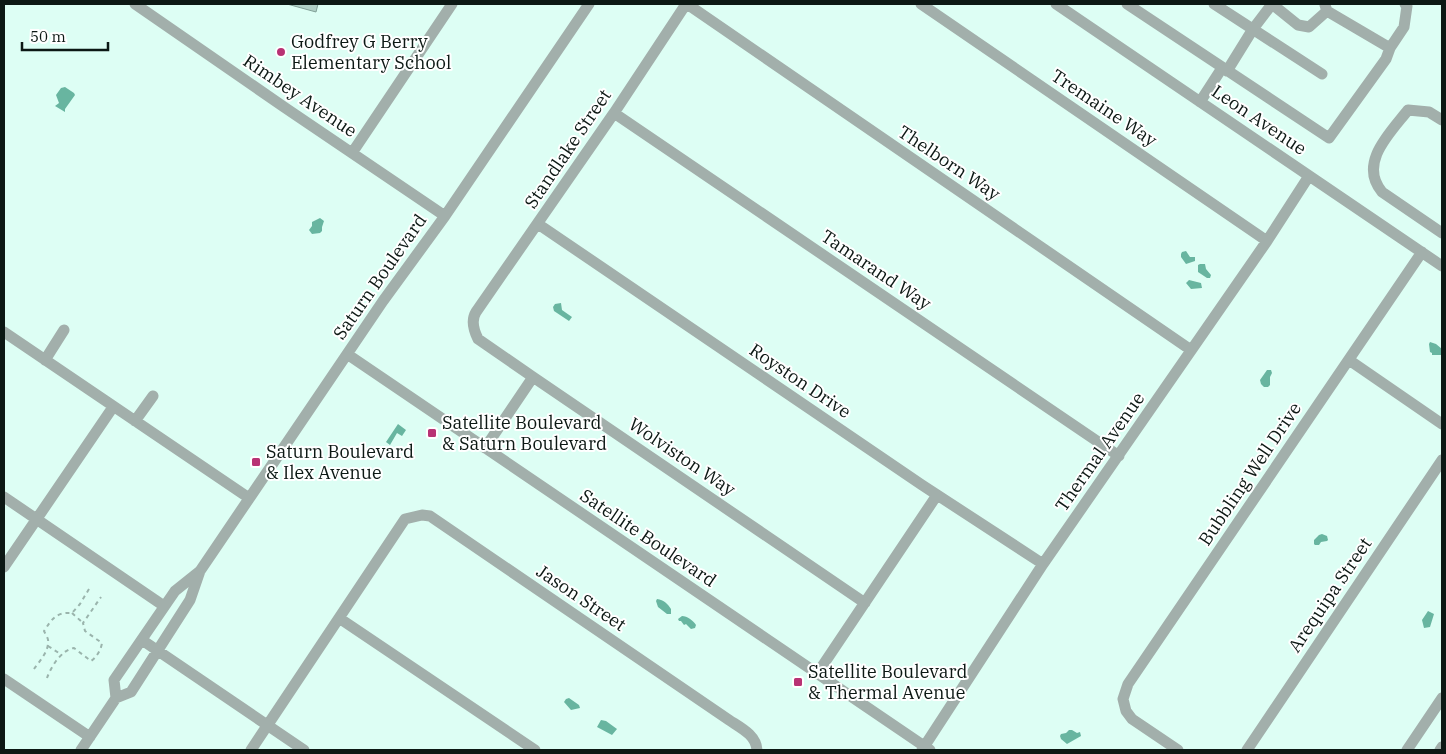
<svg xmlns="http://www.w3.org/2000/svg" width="1446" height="754" viewBox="0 0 1446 754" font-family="'IBM Plex Serif',serif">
  <rect width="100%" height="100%" fill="#ddfef4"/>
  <!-- water -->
  <path fill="#68b5a0" d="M65,87L74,93L75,95L65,109V112L55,106L59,103L56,95L61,88Z
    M320,218L324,221L322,227V231L320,233L312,234L309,230L312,226V222Z
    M1186,251L1190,257H1195V261L1186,264L1181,257V254L1182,252Z
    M1200,264H1205L1206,269L1211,275L1210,278H1207L1198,272V265Z
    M1189,280L1201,283L1202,288L1191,289L1186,283Z
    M561,303L562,310L572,317L569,321L554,311L553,307L555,304Z
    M1430,342L1436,344L1442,349V355H1432V353L1430,352L1429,344Z
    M1267,370H1271L1272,373L1270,377V385L1268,387H1264L1261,384L1260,380Z
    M398,424L406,430L402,436L397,433L390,445L386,442Z
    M1322,534L1327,536L1328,540L1327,541L1321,542L1319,545H1315L1314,544V540L1319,535Z
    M657,599C664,600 668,604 671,609V614H667L658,607L656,601Z
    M1428,611L1434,614L1430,627L1424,628L1422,620Z
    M682,616C687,616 694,621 696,625L695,628L691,629L686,624L684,625L681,621H679L678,619Z
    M569,698L579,705L580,708L571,710L564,702L566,699Z
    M601,720L606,721L617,729L612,735L597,727Z
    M1069,730H1072L1077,733L1080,732L1081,736L1067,744L1061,739L1060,736L1061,734L1066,733Z"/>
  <!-- building -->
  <path fill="#b0d0c6" stroke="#82a198" d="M287,4H318L316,12Z"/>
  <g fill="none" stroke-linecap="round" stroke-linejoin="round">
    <!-- path -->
    <path stroke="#9ab4ac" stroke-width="2" stroke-dasharray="4 4" stroke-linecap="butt" d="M72,613L83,623
      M48,646L62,655
      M34,669C39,662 48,652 48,643C49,639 46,635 44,631C52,619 56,612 72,613L80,604L89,589
      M47,678C51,667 61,650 74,648L91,661C96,658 101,650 102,643L85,631L83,623L101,597"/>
    <!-- minor -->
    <path stroke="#a2afab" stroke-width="11" d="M135,4L284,107L445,216
      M686,4L614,113L476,312C471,320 474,331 478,339L533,377L865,603
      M687,4L1191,350
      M921,4L1267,241
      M1056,4L1442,266
      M1127,4L1329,138L1386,59L1390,48L1404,27L1407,6L1405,4
      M1214,4L1322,74
      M1325,5L1327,11L1390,48
      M1227,71L1253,29L1272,4L1298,25L1309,27L1327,11
      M1200,102L1222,68
      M614,113L1119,456
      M1442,120L1429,112L1408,110C1390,133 1358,163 1382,192L1442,233
      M352,153L452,4
      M538,224L922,485L1043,564
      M4,332L249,498
      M347,354L930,750
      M45,360L64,330
      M1349,360L1442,424
      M135,421L153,396
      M485,448L533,377
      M4,497L164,606
      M4,567L113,407
      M339,618L535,750
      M142,640L304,750
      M817,674L937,495
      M4,679L90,737
      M116,698L131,692L190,600L200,571
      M81,750L116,698L114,680L175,591L200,571L383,301L445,216L589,4
      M251,750L405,519L422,515L430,516L729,720C741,728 756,735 757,750
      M922,750L1043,564L1267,241L1309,176
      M1178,750L1132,719L1126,711L1123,699L1128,684L1422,252
      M1247,750L1442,460
      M1407,750L1442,698
      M1440,750L1442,747"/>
  </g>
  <!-- markers -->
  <g fill="#b83274" stroke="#fff" stroke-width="2">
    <circle cx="281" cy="52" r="5"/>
    <rect x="427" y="428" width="10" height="10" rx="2.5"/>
    <rect x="251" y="457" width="10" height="10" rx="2.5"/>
    <rect x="793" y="677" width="10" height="10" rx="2.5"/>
  </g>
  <g text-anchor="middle" stroke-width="4" stroke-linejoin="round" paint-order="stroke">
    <!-- poi labels -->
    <g font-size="18" fill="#0c1814" stroke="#fff" text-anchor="start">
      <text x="291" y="48">Godfrey G Berry<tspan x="291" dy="21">Elementary School</tspan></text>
      <text x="442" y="429">Satellite Boulevard<tspan x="442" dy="21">&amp; Saturn Boulevard</tspan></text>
      <text x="266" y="458">Saturn Boulevard<tspan x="266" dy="21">&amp; Ilex Avenue</tspan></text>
      <text x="808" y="678">Satellite Boulevard<tspan x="808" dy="21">&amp; Thermal Avenue</tspan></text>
    </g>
    <!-- street labels -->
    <g font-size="18" fill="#0c1814" stroke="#fff">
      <text transform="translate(300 96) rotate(34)" y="6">Rimbey Avenue</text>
      <text transform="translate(1104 108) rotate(34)" y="6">Tremaine Way</text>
      <text transform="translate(1259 120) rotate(34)" y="6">Leon Avenue</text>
      <text transform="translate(568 149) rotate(-56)" y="6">Standlake Street</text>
      <text transform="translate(949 163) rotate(34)" y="6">Thelborn Way</text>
      <text transform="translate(876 270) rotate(34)" y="6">Tamarand Way</text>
      <text transform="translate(380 277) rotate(-55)" y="6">Saturn Boulevard</text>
      <text transform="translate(800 381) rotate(34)" y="6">Royston Drive</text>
      <text transform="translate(1100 452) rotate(-55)" y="6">Thermal Avenue</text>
      <text transform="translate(682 457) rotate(34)" y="6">Wolviston Way</text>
      <text transform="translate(1250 474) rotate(-56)" y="6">Bubbling Well Drive</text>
      <text transform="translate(648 538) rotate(34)" y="6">Satellite Boulevard</text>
      <text transform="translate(1330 595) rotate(-56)" y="6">Arequipa Street</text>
      <text transform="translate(581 598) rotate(34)" y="6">Jason Street</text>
    </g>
  </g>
  <!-- border -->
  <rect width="1446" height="754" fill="none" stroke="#0c1814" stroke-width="10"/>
  <!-- scale -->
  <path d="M22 42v8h86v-8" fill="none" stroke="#0c1814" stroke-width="2.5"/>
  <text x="30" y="42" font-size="15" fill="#0c1814" stroke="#ffffff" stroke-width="4" paint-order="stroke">50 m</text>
</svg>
